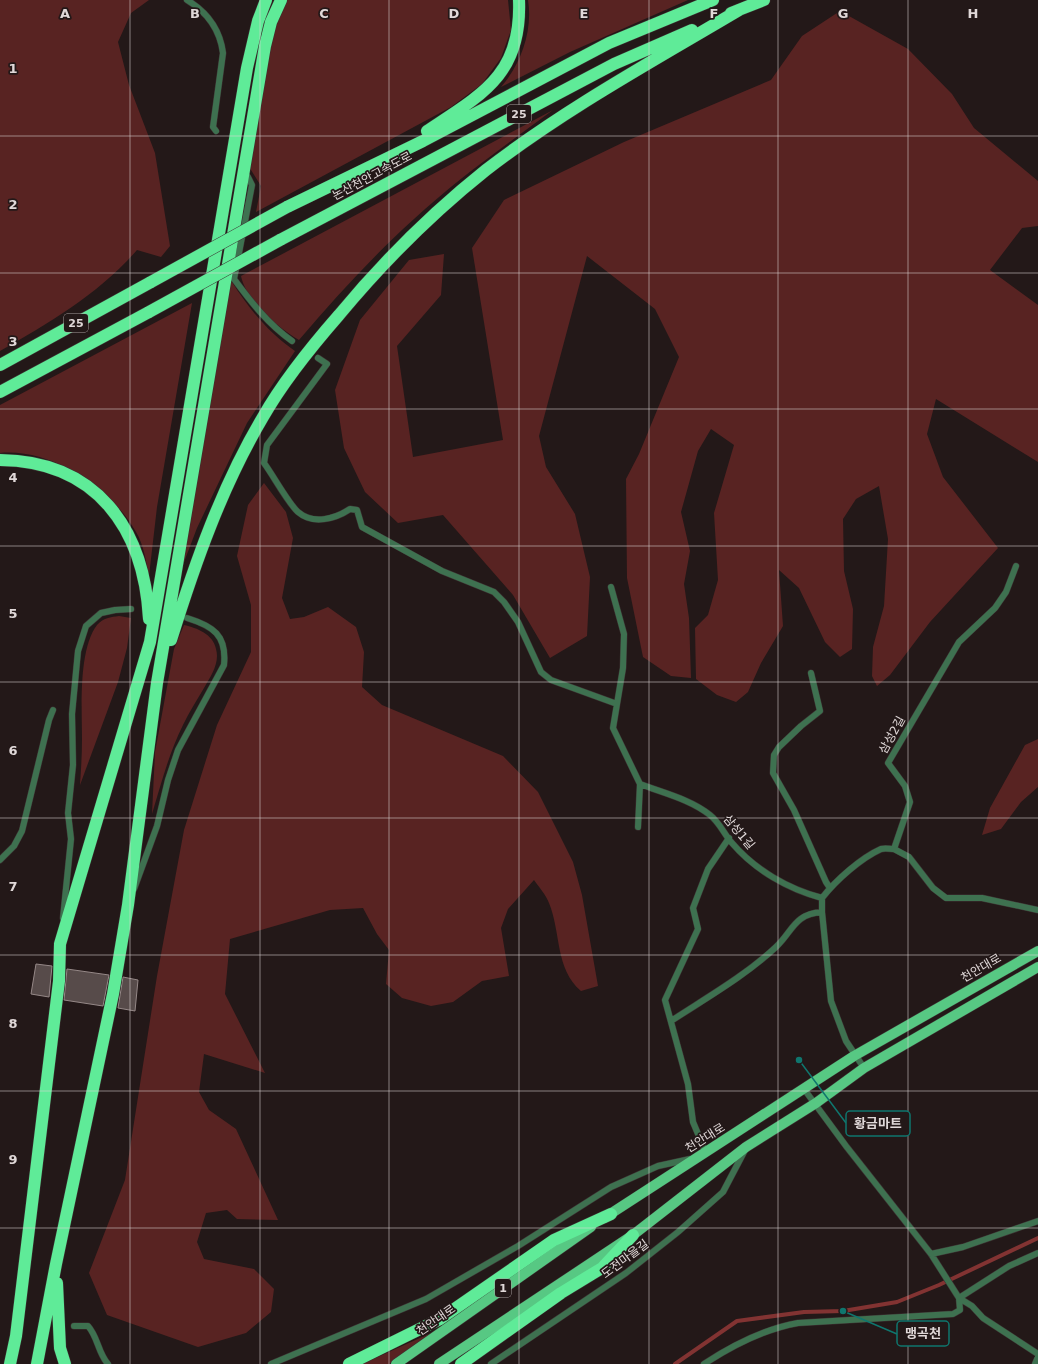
<svg xmlns="http://www.w3.org/2000/svg" width="1038" height="1364" viewBox="0 0 1038 1364" font-family="'DejaVu Sans','Noto Sans KR',sans-serif">
  <rect width="100%" height="100%" fill="#231818"/>
  <!-- green -->
  <path fill="#582322" d="M0,0H149L131,13L118,42L129,85L155,153L170,246L161,257L137,250C100,293 49,323 0,351Z
    M287,0H508L511,30L501,58L482,84L451,107L256,212L261,186L246,162L269,51L280,12Z
    M528,0H688L570,52L501,87C521,64 533,31 528,0Z
    M840,11L908,49L952,94L974,128L1038,181V226L1022,228L990,270L1038,305V462L936,399L927,434L943,477L998,548L930,622L890,675L877,686L872,676L873,647L884,606L888,539L879,486L856,499L843,519L844,571L853,609L852,649L840,657L825,642L799,588L779,570L783,626L761,663L748,692L736,702L717,695L696,679L695,628L708,615L718,580L714,513L734,445L711,429L698,451L681,512L690,551L684,584L689,618L691,678L671,676L643,657L627,578L626,479L639,454L679,357L655,309L587,256L539,436L546,467L575,514L590,577L587,636L550,658L513,595L443,515L398,523L365,492L344,448L335,390L360,320L409,260L444,254L441,295L397,346L413,457L503,440L472,248L504,200L624,142L771,80L802,36Z
    M553,110C506,145 457,179 414,219C372,257 335,298 299,340C278,328 246,301 241,276Z
    M232,282C249,309 269,333 295,351L247,423L197,528L178,578L226,284Z
    M192,303L157,507L149,576C146,562 144,545 136,532C112,489 52,448 0,453V405Z
    M264,483L286,512L293,538L282,598L290,619L304,617L328,607L356,627L364,652L362,687L382,705L503,756L538,792L573,862L582,895L598,986L581,991C555,969 561,932 549,903C546,895 539,887 534,880L508,909L501,928L509,976L482,981L453,1002L431,1006L402,998L386,984L389,950L377,934L363,908L330,910L230,939L225,994L265,1073L204,1054L199,1092L209,1110L236,1129L278,1220L237,1219L227,1210L206,1213L197,1242L204,1259L254,1269L274,1289L271,1312L246,1333L198,1347L107,1315L89,1273L125,1180L157,976L184,830L217,725L251,652V605L237,556L248,505Z
    M119,616L131,618L127,648L118,682L80,785C81,770 82,755 82,739C82,709 78,650 97,625C103,618 111,617 119,616Z
    M184,625C197,628 213,634 216,649C220,663 211,676 204,688C197,700 189,712 183,725C169,753 161,784 152,814L155,752L174,649Z
    M1038,739V787L1021,802L1001,829L982,835L990,808L1025,745Z
    M431,1333L432,1336L389,1364H362Z"/>
  <g fill="none" stroke-linecap="round" stroke-linejoin="round">
    <!-- stream -->
    <path stroke="#823332" stroke-width="4" d="M675,1364L737,1321L804,1312L843,1311L897,1302L939,1285L1038,1238"/>
  </g>
  <!-- building -->
  <path fill="#574b4a" stroke="#958887" d="M36,964L52,966L49,997L31,994Z
    M67,969L109,975L103,1006L64,1000Z
    M123,977L138,980L135,1011L118,1008Z"/>
  <g fill="none" stroke-linecap="round" stroke-linejoin="round">
    <!-- lane casing -->
    <g stroke="#3d3333" stroke-width="7">
      <path id="lane" d="M187,0C207,12 220,30 223,53L213,127L216,131
        M248,177L252,185L234,279C251,302 268,324 292,341
        M318,358L327,364L267,445L264,463C273,475 288,503 298,512C313,525 335,519 350,509L357,510L362,527L442,571L494,592L504,602L518,622L541,672L551,680L617,704
        M611,587L624,634L623,668L613,728L640,784C663,793 690,799 710,815C720,823 724,834 732,843C755,870 788,889 822,898V912L831,1001L846,1041L864,1068
        M811,673L820,711L801,726L779,747L774,755L773,773L794,810L826,882L830,888
        M638,827L640,784
        M894,849L909,857L933,888L946,898H982L1038,910
        M0,860L14,846L22,831L49,720L53,710
        M134,889L157,826L168,780L178,750L224,665C227,635 213,626 187,618
        M822,898C836,880 861,858 881,849C885,848 890,849 894,849L910,802L905,786L888,763L959,642L995,608L1006,592L1016,566
        M63,918L71,839L68,813L73,765L72,714L78,651L86,626L101,613L115,610L131,609
        M671,1021C706,998 745,976 776,947C793,931 794,914 822,912
        M804,1089L846,1146L931,1254L959,1298L972,1306L983,1318L1038,1354
        M706,1153L693,1122L688,1084L665,1000L698,929L693,908L708,869L729,838
        M931,1254L963,1247L1038,1221
        M74,1326H88C98,1337 98,1353 108,1364
        M271,1364L426,1299L518,1246L611,1187L658,1166L690,1159
        M491,1364L626,1273L678,1232L723,1192L744,1152
        M704,1364C733,1345 764,1329 798,1323L953,1314L960,1310L959,1298L1009,1266L1038,1253
        M1035,1364L1038,1357"/>
    </g>
    <!-- primary casing -->
    <g stroke="#3d3333" stroke-width="11">
      <path id="primary" d="M604,1218L854,1056L1038,951
        M396,1364L591,1227
        M439,1364L633,1235L746,1147L816,1103L864,1068L1038,967"/>
    </g>
    <!-- highway casing -->
    <g stroke="#3d3333" stroke-width="13">
      <path id="highway" d="M731,13L764,0
        M427,131C483,94 522,74 519,0
        M287,207L423,141L609,43L713,0
        M280,240L614,64L692,30
        M0,365L151,282
        M0,392L149,312
        M0,460C96,461 144,528 149,619
        M171,640C195,563 222,486 263,417C284,380 311,347 339,315C383,262 432,213 486,170C565,109 653,61 739,10
        M57,1283L60,1348L65,1364
        M10,1364L16,1336L59,981L60,944L150,642L247,68L258,21L266,0
        M37,1364L56,1264L113,994L128,905L157,683L265,46L271,22L281,0
        M349,1364L440,1319L554,1240L611,1214
        M461,1364L561,1293L602,1268L633,1235"/>
    </g>
    <!-- lane -->
    <use href="#lane" stroke="#3e7150" stroke-width="6"/>
    <!-- primary -->
    <use href="#primary" stroke="#57c883" stroke-width="10"/>
    <!-- highway -->
    <use href="#highway" stroke="#5feb98" stroke-width="12"/>
    <!-- highway-bridge casing -->
    <g stroke="#3d3333" stroke-width="13" stroke-linecap="butt">
      <path id="highway-bridge" d="M151,282L287,207
        M149,312L280,240"/>
    </g>
    <!-- highway-bridge -->
    <use href="#highway-bridge" stroke="#5feb98" stroke-width="12"/>
  </g>
  <!-- grid -->
  <path fill="none" stroke="#e0d8d8" stroke-width="1" stroke-opacity="0.55" d="M130,0V1364M260,0V1364M389,0V1364M519,0V1364M649,0V1364M778,0V1364M908,0V1364M0,136H1038M0,273H1038M0,409H1038M0,546H1038M0,682H1038M0,818H1038M0,955H1038M0,1091H1038M0,1228H1038"/>
  <g text-anchor="middle" stroke-width="3.5" stroke-linejoin="round" paint-order="stroke">
    <!-- shield labels -->
    <g fill="#231818" stroke="#a79e9e" stroke-width="1">
      <rect x="507" y="105" width="24" height="18" rx="3"/>
      <rect x="64" y="314" width="24" height="18" rx="3"/>
      <rect x="495" y="1279" width="16" height="18" rx="3"/>
    </g>
    <g font-size="11" font-weight="bold" fill="#e0d8d8">
      <text x="519" y="118">25</text>
      <text x="76" y="327">25</text>
      <text x="503" y="1292">1</text>
    </g>
    <!-- street labels -->
    <g font-size="12" fill="#e0d8d8" stroke="#231818">
      <text transform="translate(372 176) rotate(-28)" y="4">논산천안고속도로</text>
      <text transform="translate(892 735) rotate(-61)" y="4">삼성2길</text>
      <text transform="translate(739 832) rotate(50)" y="4">삼성1길</text>
      <text transform="translate(981 968) rotate(-30)" y="4">천안대로</text>
      <text transform="translate(705 1138) rotate(-32)" y="4">천안대로</text>
      <text transform="translate(625 1259) rotate(-37)" y="4">도전마을길</text>
      <text transform="translate(436 1320) rotate(-35)" y="4">천안대로</text>
    </g>
  </g>
  <g font-size="13" text-anchor="middle" font-weight="bold" fill="#e0d8d8" stroke="#231818" stroke-width="3.5" stroke-linejoin="round" paint-order="stroke">
    <text x="65" y="18">A</text>
    <text x="195" y="18">B</text>
    <text x="324" y="18">C</text>
    <text x="454" y="18">D</text>
    <text x="584" y="18">E</text>
    <text x="714" y="18">F</text>
    <text x="843" y="18">G</text>
    <text x="973" y="18">H</text>
    <text x="13" y="73">1</text>
    <text x="13" y="209">2</text>
    <text x="13" y="346">3</text>
    <text x="13" y="482">4</text>
    <text x="13" y="618">5</text>
    <text x="13" y="755">6</text>
    <text x="13" y="891">7</text>
    <text x="13" y="1028">8</text>
    <text x="13" y="1164">9</text>
  </g>
  <!-- callouts -->
  <path fill="none" stroke="#0f766e" stroke-width="1.5" d="M799 1060L846 1123M843 1311L897 1334"/>
  <g fill="#0f766e" stroke="#231818" stroke-width="1.5">
    <circle cx="799" cy="1060" r="4"/>
    <circle cx="843" cy="1311" r="4"/>
  </g>
  <g fill="#231818" stroke="#0f766e" stroke-width="1.5">
    <rect x="846" y="1111" width="64" height="25" rx="4"/>
    <rect x="897" y="1321" width="52" height="25" rx="4"/>
  </g>
  <g font-size="13" text-anchor="middle" font-weight="bold" fill="#e0d8d8">
    <text x="878" y="1128">황금마트</text>
    <text x="923" y="1338">맹곡천</text>
  </g>
</svg>
